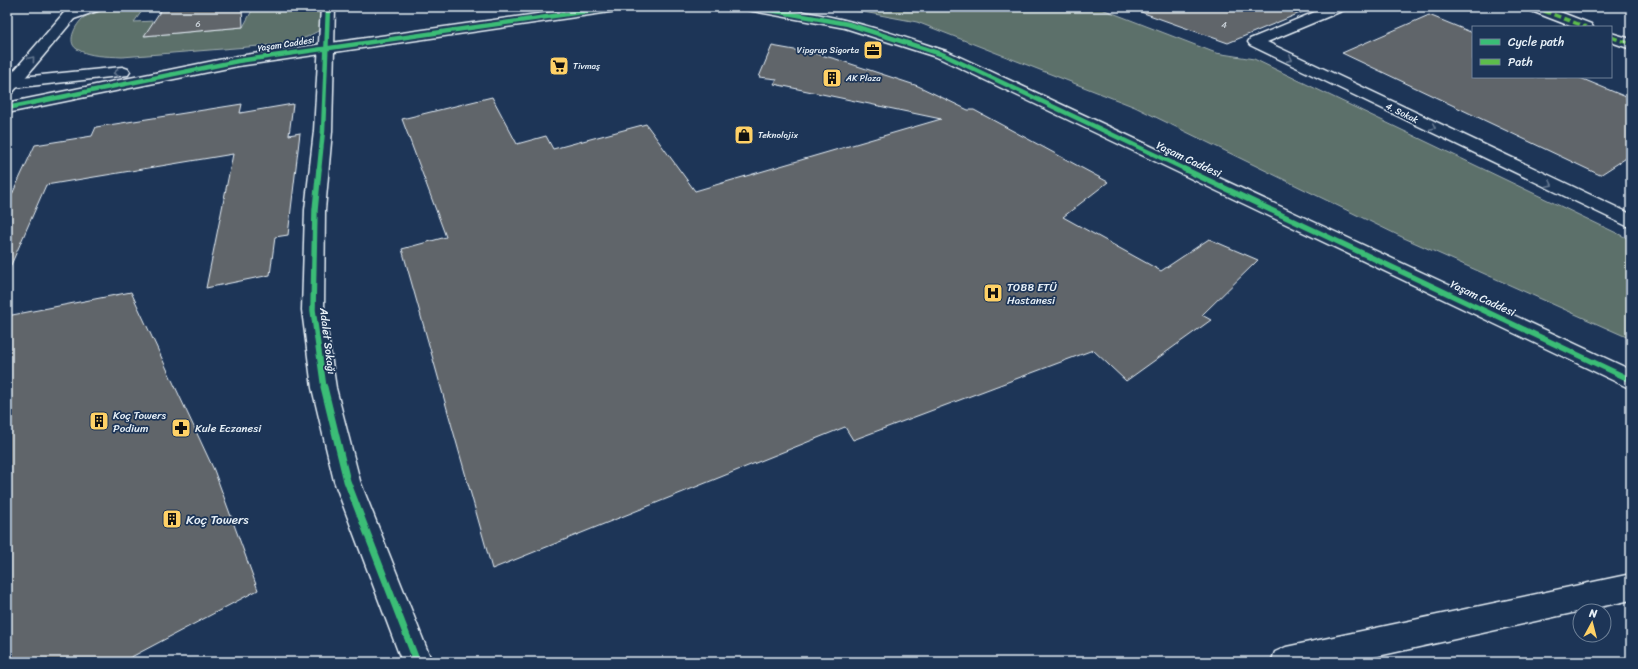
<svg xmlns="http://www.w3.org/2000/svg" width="1638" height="669" viewBox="0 0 1638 669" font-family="Sriracha,sans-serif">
  <rect width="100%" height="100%" fill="#1d3557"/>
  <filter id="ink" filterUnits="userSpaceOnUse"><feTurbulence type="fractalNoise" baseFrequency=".025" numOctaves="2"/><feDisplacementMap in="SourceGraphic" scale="8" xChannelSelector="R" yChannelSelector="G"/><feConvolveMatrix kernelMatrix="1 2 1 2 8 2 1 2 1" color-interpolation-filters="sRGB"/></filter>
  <g filter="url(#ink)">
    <!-- green -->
    <path fill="#5c6f6a" stroke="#a2b0b1" d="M109,7H145L134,22L154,21L145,36L243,27L254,7H323L320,30L307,37L285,44L122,57C108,56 89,57 77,49C65,42 77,21 86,16C93,12 102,10 109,7Z
      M837,7H1097L1216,53L1254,59L1631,240V339L1404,238L1135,107L917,22Z"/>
    <!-- building -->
    <path fill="#60656b" stroke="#e8f1f8" d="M163,7H242L243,27L144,36Z
      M1139,7H1312V8L1228,43L1138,11Z
      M1429,15L1473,33V77H1578L1631,99V155L1600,175L1342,53Z
      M772,46L817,54L836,59L918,86L968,110H974L1108,182L1063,217L1161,271L1209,239L1258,260L1202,315L1211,320L1126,381L1093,350L853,440L845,427L492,569L402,249L446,237L402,119L492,97L517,144L546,136L553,149L646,124L695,191L941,119L774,84L777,79L759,77Z
      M242,104L240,113L293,104L289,135L300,133L288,235L275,237L270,275L206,288L233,154L46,185L7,274V205L35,145L92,136L96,127Z
      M131,292L214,470L258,590L122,662H7V316Z"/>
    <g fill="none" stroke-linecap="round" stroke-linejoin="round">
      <!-- lane casing -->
      <g stroke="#e8f1f8" stroke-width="3">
        <path id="lane" d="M82,7H102L100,10L68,21L63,20L61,17L63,14Z"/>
      </g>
      <!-- street casing -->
      <g stroke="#e8f1f8" stroke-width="3">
        <path id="street" d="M321,7H335L332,131L325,210L324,310L336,388L360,481L432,662H402L334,481L312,388L302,310L305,210L314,131Z
          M1327,7H1346L1344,10L1267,42L1631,214V228L1250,45L1248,42L1250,39Z
          M1527,7H1547L1591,24L1593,27H1573L1529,10Z
          M1611,33L1631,39V49L1611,42Z
          M1631,574V600L1351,662H1271L1275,652L1286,647Z"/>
      </g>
      <!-- secondary casing -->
      <g stroke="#e8f1f8" stroke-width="3">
        <path id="secondary" d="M587,7H624L622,10L617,11L238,66L7,113V103L238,56Z
          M746,7C818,7 882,30 949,52L1631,370V389L939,58L845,28L753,11L748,10Z
          M122,67L128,69L130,72L128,75L12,88L7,87V79L12,78Z"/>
      </g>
      <!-- primary casing -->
      <g stroke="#e8f1f8" stroke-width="3">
        <path id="primary" d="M69,7H84L13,92L7,94V79Z"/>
      </g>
      <!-- lane -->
      <use href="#lane" fill="#1d3557" fill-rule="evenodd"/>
      <!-- street -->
      <use href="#street" fill="#1d3557" fill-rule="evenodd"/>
      <!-- secondary -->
      <use href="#secondary" fill="#1d3557" fill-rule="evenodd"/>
      <!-- primary -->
      <use href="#primary" fill="#1d3557" fill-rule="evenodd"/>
      <!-- quiet -->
      <path stroke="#5cbc4b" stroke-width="3.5" stroke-dasharray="7 3.5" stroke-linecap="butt" d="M1534,7L1586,27
        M1611,37L1631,44"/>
      <!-- cycleway-far2 casing -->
      <g stroke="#1d3557" stroke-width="6">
        <path id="cycleway-far2" d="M753,7L848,24L944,55L1187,170
          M7,108L238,61L617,7
          M319,170L323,131L328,7"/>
      </g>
      <!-- cycleway-far1 casing -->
      <g stroke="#1d3557" stroke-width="8">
        <path id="cycleway-far1" d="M319,169L315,210L313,310L324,388
          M1184,169L1631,380"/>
      </g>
      <!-- cycleway casing -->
      <g stroke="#1d3557" stroke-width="10">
        <path id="cycleway" d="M324,387L347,481L417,662"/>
      </g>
      <!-- cycleway-far2 -->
      <use href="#cycleway-far2" stroke="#3abd76" stroke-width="4.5"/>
      <!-- cycleway-far1 -->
      <use href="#cycleway-far1" stroke="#3abd76" stroke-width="5.5"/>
      <!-- cycleway -->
      <use href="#cycleway" stroke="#3abd76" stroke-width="7"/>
    </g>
    <!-- one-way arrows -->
    <defs><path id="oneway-chevron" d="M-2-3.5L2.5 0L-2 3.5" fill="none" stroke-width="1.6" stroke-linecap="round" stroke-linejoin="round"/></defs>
    <g stroke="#64778f">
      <use href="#oneway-chevron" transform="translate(32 59) rotate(-50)"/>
      <use href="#oneway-chevron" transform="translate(1290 59) rotate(26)"/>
      <use href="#oneway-chevron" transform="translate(116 73) rotate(174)"/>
      <use href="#oneway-chevron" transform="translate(1433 127) rotate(26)"/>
      <use href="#oneway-chevron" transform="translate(1550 184) rotate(26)"/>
    </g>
  </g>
  <!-- icons -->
  <defs>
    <g id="office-square" transform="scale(1)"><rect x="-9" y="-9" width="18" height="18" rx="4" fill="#ffd166" stroke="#1d3557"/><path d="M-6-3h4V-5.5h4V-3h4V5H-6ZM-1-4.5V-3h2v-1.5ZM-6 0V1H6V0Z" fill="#111"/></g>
    <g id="supermarket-square" transform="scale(1)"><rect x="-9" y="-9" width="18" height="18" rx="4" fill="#ffd166" stroke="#1d3557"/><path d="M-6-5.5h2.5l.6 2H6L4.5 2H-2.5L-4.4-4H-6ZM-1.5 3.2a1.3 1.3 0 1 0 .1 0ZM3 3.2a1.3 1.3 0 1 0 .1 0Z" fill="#111"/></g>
    <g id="building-square" transform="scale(1)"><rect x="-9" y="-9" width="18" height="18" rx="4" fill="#ffd166" stroke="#1d3557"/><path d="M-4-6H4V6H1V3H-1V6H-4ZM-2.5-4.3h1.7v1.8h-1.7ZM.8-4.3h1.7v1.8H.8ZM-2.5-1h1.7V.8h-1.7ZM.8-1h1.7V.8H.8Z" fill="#111"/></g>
    <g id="shop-square" transform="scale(1)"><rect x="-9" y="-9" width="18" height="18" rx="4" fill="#ffd166" stroke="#1d3557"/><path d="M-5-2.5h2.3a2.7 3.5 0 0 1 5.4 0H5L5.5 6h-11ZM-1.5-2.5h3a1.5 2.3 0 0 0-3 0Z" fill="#111"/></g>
    <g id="hospital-square" transform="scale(1)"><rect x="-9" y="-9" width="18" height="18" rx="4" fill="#ffd166" stroke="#1d3557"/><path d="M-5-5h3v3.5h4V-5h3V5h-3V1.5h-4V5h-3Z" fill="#111"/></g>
    <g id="pharmacy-square" transform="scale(1)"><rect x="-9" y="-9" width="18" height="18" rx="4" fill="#ffd166" stroke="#1d3557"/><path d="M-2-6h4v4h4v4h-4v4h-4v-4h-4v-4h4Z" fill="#111"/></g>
  </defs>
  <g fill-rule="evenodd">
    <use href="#office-square" x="873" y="50"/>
    <use href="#supermarket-square" x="559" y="66"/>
    <use href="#building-square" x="832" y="78"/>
    <use href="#shop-square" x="744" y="135"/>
    <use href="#hospital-square" x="993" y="293"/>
    <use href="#building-square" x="99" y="421"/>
    <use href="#pharmacy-square" x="181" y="428"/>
    <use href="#building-square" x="172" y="519"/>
  </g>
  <g text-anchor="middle" stroke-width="3.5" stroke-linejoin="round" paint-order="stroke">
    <!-- number labels -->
    <g font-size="9" fill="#c6ced5">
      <text x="198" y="27">6</text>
      <text x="1224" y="28">4</text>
    </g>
    <!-- far-street labels -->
    <g font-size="9" fill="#e8f1f8" stroke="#1d3557">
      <text transform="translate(286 44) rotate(-9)" y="3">Yaşam Caddesi</text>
      <text transform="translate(1402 113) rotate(26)" y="3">4. Sokak</text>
    </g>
    <!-- far-poi labels -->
    <g font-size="9" fill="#e8f1f8" stroke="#1d3557" text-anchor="start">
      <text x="859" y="53" text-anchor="end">Vipgrup Sigorta</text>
      <text x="573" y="69">Tivmaş</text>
      <text x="846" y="81">AK Plaza</text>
      <text x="758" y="138">Teknolojix</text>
    </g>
    <!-- street labels -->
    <g font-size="11" fill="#e8f1f8" stroke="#1d3557">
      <text transform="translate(1189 159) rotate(25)" y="4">Yaşam Caddesi</text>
      <text transform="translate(1483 298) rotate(25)" y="4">Yaşam Caddesi</text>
      <text transform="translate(328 341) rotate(83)" y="4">Adalet Sokağı</text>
    </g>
    <!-- poi labels -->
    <g font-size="11" fill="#e8f1f8" stroke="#1d3557" text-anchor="start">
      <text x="1007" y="291">TOBB ETÜ<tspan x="1007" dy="13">Hastanesi</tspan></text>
      <text x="113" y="419">Koç Towers<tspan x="113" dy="13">Podium</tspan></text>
      <text x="195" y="432">Kule Eczanesi</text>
    </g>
    <!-- near-poi labels -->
    <g font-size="13" fill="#e8f1f8" stroke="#1d3557" text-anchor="start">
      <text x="186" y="524">Koç Towers</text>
    </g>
  </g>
  <!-- margin -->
  <rect width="1638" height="669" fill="none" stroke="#1d3557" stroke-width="24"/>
  <rect x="12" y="12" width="1614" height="645" fill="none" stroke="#e8f1f8" stroke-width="1.5" filter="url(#ink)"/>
  <!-- legend -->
  <rect x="1472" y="26" width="140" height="52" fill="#1d3557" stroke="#6e8097"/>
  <rect x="1480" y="39" width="20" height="6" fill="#3abd76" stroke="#6e8097"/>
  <text x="1508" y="46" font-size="12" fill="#e8f1f8">Cycle path</text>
  <rect x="1480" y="59" width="20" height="6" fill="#5cbc4b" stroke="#6e8097"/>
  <text x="1508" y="66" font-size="12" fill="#e8f1f8">Path</text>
  <!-- north arrow -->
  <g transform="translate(1592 623) rotate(7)"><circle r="19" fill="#1d3557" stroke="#6e8097"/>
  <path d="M0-3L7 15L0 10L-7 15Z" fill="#ffd166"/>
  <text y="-6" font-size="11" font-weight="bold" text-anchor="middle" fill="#e8f1f8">N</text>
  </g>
</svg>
